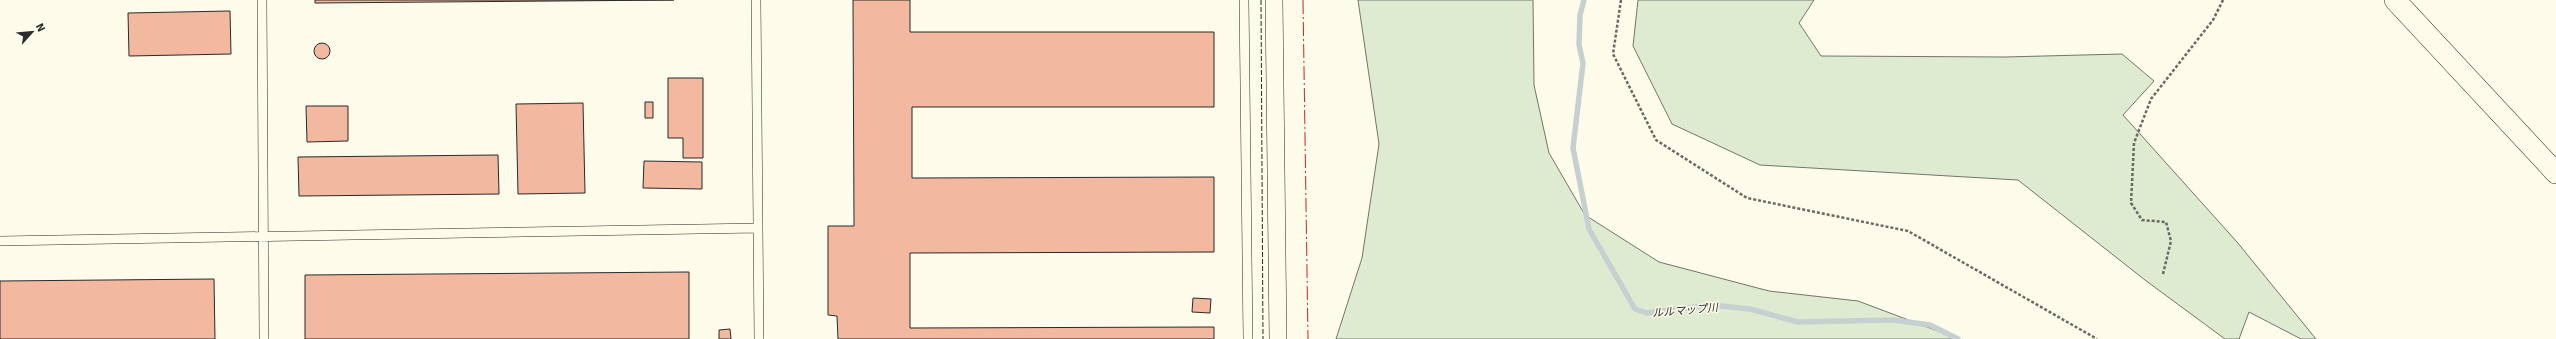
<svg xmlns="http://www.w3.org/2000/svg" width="2556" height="339" viewBox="0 0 2556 339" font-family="Signika,'Noto Sans JP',sans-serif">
  <rect width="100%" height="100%" fill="#fdfbea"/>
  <!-- green -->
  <path fill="#deebd1" stroke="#74746e" d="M1358,0H1533L1534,85L1549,153L1585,215L1659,262L1769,291L1858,301L1959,339H1336L1362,258L1379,144Z
    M1638,0H1814L1799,23L1821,56L2005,57L2122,54L2154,81L2123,115L2237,242L2316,339H2301L2249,312L2239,339H2225L2145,280L2018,180L1760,165L1672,124L1633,46Z"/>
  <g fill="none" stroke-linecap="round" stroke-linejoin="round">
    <!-- stream -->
    <path stroke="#c7d0d0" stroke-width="5.5" d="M1584,0L1580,15L1579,45L1583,63L1573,148L1589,229L1635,309L1647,313L1711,305L1750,309L1798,322L1893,320L1930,325L1958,339"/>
  </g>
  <!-- building -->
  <path fill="#f2b8a0" stroke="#2b2b2b" d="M315,0H674L315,3Z
    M853,0H910V32H1214V107H912V178L1214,177V252L910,253V328L1214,327V339H838L837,316L828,315V226H854Z
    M230,11L231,54L129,56L128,13Z
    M314 51a8 8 0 1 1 16 0a8 8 0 1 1-16 0Z
    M668,78H703V158H683V138H668Z
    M645,102H653V118H645Z
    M583,103L585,193L518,194L516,104Z
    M306,106H348V141L307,142Z
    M498,155L499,194L299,196L298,157Z
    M644,161L702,162V189L643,188Z
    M689,272V339H305V275Z
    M214,279L215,339H0V281Z
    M1193,298L1211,299L1210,313L1192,312Z
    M730,329L731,339H719V330Z"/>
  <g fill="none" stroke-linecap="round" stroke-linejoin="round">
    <!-- service casing -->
    <g stroke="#2b2b2b" stroke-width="10">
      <path id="service" d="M262,0L264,339
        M756,0L759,339
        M1244,0L1248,339
        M0,241L758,228"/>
    </g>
    <!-- minor casing -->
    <g stroke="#2b2b2b" stroke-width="18">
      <path id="minor" d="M1274,0L1278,339"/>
    </g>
    <!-- tertiary casing -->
    <g stroke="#2b2b2b" stroke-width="22">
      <path id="tertiary" d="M2395,0L2556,173"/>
    </g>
    <!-- path -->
    <path stroke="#6a6964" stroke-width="2.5" stroke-dasharray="3 2" stroke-linecap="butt" d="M1621,0L1613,54L1656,140L1747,198L1908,231L2097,339
      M2163,274L2171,241L2166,222L2142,220L2131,203L2134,143L2151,99L2213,20L2223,0"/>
    <!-- service -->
    <use href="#service" stroke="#fdfbea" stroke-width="9"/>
    <!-- minor -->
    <use href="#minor" stroke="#fdfbea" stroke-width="17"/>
    <!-- tertiary -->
    <use href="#tertiary" stroke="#fdfbea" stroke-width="21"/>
    <!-- fence -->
    <path stroke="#2b2b2b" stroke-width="1" stroke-dasharray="5 2" stroke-linecap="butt" d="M1261,0L1263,339"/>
    <!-- power -->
    <path stroke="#c62828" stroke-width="1" stroke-dasharray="14 3 2 3" stroke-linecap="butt" d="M1303,0L1308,339"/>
  </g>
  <g text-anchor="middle" stroke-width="3" stroke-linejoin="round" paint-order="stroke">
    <!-- water labels -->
    <g font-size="11" font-style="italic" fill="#2b2b2b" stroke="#fdfbea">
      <text transform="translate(1685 310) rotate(-5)" y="4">ルルマップ川</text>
    </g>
  </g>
  <!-- north arrow -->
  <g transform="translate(32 32) rotate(63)" stroke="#fdfbea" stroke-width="3" paint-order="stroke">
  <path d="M0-3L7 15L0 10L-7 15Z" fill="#2b2b2b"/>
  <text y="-6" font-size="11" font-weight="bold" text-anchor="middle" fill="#2b2b2b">N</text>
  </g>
</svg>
